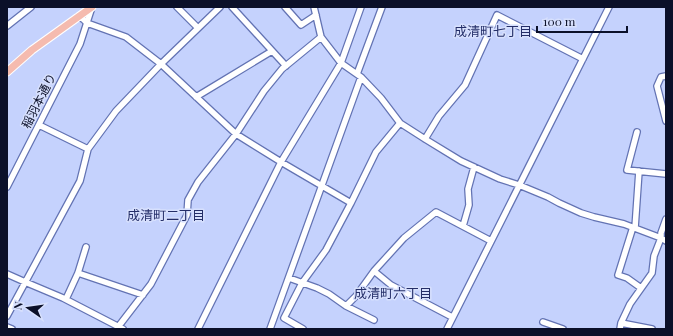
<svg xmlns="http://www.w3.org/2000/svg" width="673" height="336" viewBox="0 0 673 336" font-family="'Playfair Display','Noto Sans JP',serif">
  <rect width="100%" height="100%" fill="#c5d2fd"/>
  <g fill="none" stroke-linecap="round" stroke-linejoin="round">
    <!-- minor casing -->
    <g stroke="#6373b3" stroke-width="8">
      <path id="minor" d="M177,7L198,28
        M232,7L286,66
        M285,7L301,25L316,15
        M314,7L321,37L341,63L361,77L381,98L400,123L425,139L461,161L500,179L519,185L548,197L559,203L581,213L594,217L624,224L661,238L666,241
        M78,17L83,19L87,23L126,37L161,64L236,134L281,162L351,203
        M7,26L31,7
        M357,74L382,7
        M666,76L661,77L657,86L666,121
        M196,97L272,51
        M39,125L88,149
        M637,132L627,170L666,174
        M425,139L439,116L465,85L497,15L583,59
        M7,187L80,44L92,7
        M463,226L469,205L468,189L474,167
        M633,227L618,275L627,278L641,288
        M635,228L639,171
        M374,271L391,285L452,317
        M78,273L143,295
        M7,274L25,282L63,298L123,329
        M289,278L317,288L329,294L346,306L374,320
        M66,299L78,273L86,247
        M346,306L356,296L374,271L404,238L436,212L491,241
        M7,316L80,181L88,149L116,111L161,64L220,7
        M543,322L563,329
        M621,323L652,329
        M7,327L12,329
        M118,327L151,284L187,215L188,200L198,182L236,134L264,91L282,69L321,37
        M198,329L281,162L341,63L361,7
        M270,329L361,77
        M303,329L284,318L302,283L326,250L351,203L376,152L400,123
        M447,329L609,7
        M620,329L621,323L630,304L652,273L654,256L661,238V233L666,219"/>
    </g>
    <!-- major casing -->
    <g stroke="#fff" stroke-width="9">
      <path id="major" d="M7,72L32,50L92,7"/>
    </g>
    <!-- minor -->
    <use href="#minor" stroke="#fff" stroke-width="5.5"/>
    <!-- major -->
    <use href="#major" stroke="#f5bbaf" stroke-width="7"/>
  </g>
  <g text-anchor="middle" stroke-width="3" stroke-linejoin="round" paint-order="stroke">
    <!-- street labels -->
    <g font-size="12" fill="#0b1029" stroke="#d7e0fd">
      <text transform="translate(39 101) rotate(-63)" y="4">稲羽本通り</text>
    </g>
    <!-- neighbourhood labels -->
    <g font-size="13" fill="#242e68" stroke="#d7e0fd">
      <text x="493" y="36">成清町七丁目</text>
      <text x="166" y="220">成清町二丁目</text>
      <text x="393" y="298">成清町六丁目</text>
    </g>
  </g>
  <!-- border -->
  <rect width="673" height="336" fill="none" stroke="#0b1029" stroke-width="16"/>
  <!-- north arrow -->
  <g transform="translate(28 308) rotate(283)" stroke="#d7e0fd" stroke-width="3" paint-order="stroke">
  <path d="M0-3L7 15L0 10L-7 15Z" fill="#0b1029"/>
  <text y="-6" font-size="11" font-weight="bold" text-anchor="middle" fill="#0b1029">N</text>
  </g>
  <!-- scale -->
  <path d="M537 26v6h90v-6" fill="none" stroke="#0b1029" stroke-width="2"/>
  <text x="543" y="26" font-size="12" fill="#0b1029" stroke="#d7e0fd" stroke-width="3" paint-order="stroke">100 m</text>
</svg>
